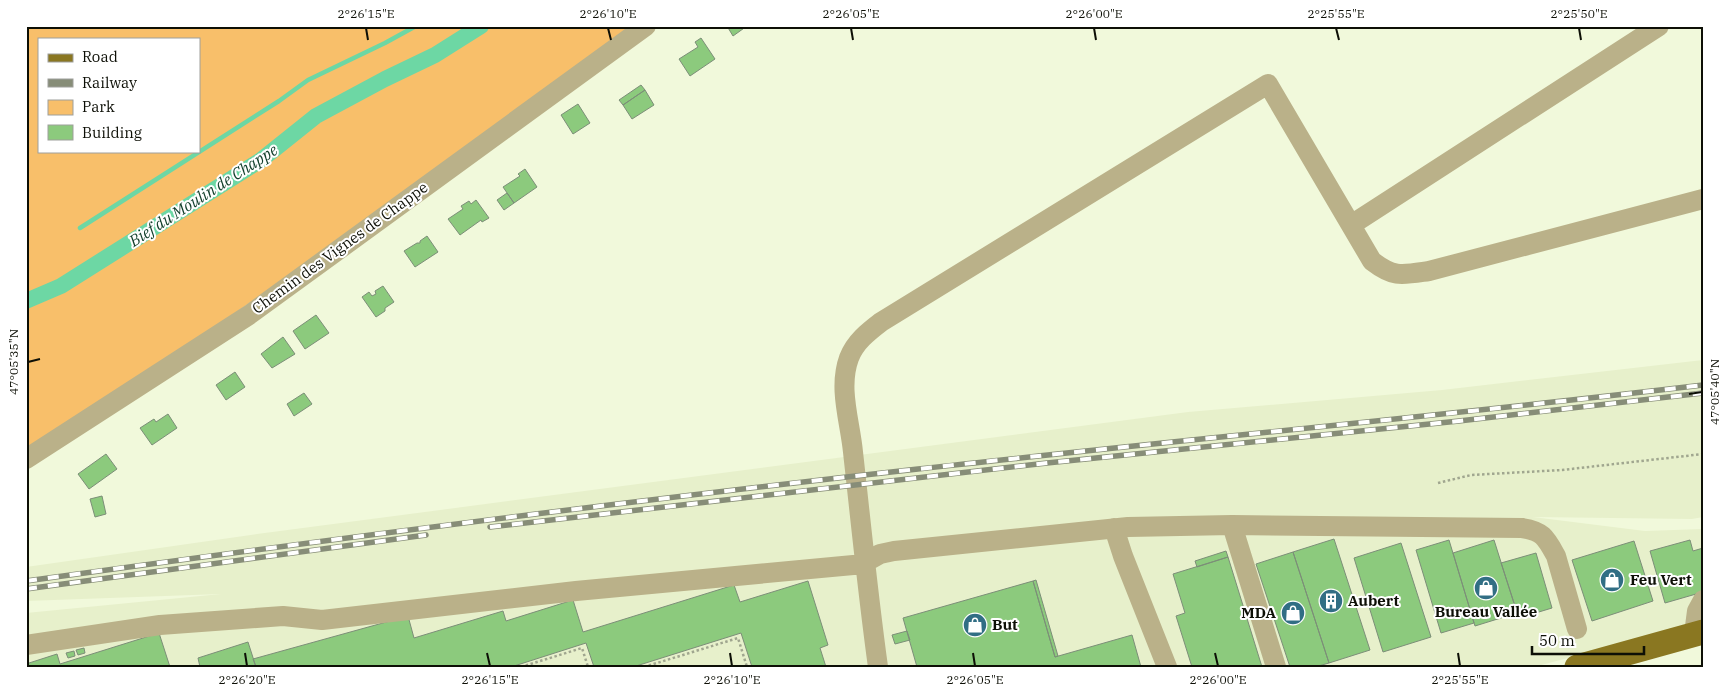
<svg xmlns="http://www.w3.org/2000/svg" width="1729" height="693" viewBox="0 0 1729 693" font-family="'IBM Plex Serif',serif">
  <rect width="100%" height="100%" fill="#f1f9db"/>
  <!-- built -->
  <path fill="#e7f0cb" d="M1703,360V517L1692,519L1533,517L1645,531L1703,529V622L1534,667H26V613L221,594L26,601V567L257,534L1188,412L1442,390Z"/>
  <!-- green -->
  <path fill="#f8bf6a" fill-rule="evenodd" d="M26,26H646L26,459ZM39,39H199V151H39Z"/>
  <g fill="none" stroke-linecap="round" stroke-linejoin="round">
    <!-- stream -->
    <path stroke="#6dd7a4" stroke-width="4.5" d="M80,228L279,101L308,80L385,43L416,26"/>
    <!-- canal -->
    <path stroke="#6dd7a4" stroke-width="16" d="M26,301L61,286L261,160L316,116L385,79L435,55L481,26"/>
  </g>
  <!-- building -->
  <path fill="#8cca7d" stroke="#7c8e78" d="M727,26H747L733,36Z
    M701,38L715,59L690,76L679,59L698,47L695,42Z
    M641,85L645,90L623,105L619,100Z
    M645,90L654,105L632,119L623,105Z
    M578,104L590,123L573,134L561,115Z
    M525,169L537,187L514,203L503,187L520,176L518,174Z
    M507,193L514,203L504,210L497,200Z
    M476,200L489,218L482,222L481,220L460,235L448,219L463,209L461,206L469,201L471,204Z
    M427,236L438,252L415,267L404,251L417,243H420V241Z
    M383,286L394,302L385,308V311L376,317L362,297L369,292L372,296L376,294L375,291Z
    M316,315L329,333L305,349L293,331Z
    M283,337L295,354L272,368L261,354Z
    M235,372L245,387L226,400L216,385Z
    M304,393L312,404L294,416L287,404Z
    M168,414L177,428L152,445L140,428L154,419L156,422Z
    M106,454L117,469L89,489L78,474Z
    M102,496L106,514L95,517L90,499Z
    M1334,539L1370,650L1329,663L1293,552Z
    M1449,540L1474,623L1441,633L1416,550Z
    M1494,540L1517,613L1475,626L1453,553Z
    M1690,540L1693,551L1703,548V592L1665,603L1650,551Z
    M1634,541L1653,601L1592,621L1572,560Z
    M1401,543L1431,637L1383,652L1354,558Z
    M1226,551L1228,557L1197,567L1195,561Z
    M1293,552L1329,663L1315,667H1290L1256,564Z
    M1536,553L1552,608L1519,618L1501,563Z
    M1228,557L1262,667H1192L1176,616L1185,613L1173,574Z
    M1036,580L1058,656L1055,657L1033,581Z
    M808,581L828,645L820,648L826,667H752L741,633L633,667H594L586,643L511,667H256L253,659L408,616L414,638L503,611L506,621L573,600L583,632L734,585L740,602Z
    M1033,581L1055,657L1132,635L1141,667H917L903,618Z
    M907,631L910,640L895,644L892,635Z
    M159,633L170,667H26V664L57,654L60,664Z
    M248,642L256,667H200L198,658Z
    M84,648L85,653L78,655L76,650Z
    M74,651L75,656L68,658L66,653Z"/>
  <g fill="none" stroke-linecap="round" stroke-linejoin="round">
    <!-- path -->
    <path stroke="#a0a68f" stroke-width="2.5" stroke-dasharray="2.5 2.5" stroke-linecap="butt" d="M1438,483L1471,475L1562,470L1703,454
      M521,667L582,648L588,667
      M644,667L738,638L747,667"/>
    <!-- minor -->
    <path stroke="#bab189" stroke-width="20" d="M1351,225L1659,26
      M26,459L249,315L646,26
      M1232,525L1276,667
      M1114,528L1123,556L1167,667
      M864,563L880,554L894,551L1128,527L1232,525L1522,528C1543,531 1546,538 1556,556L1577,629
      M1694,634L1697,611L1703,600
      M26,645L160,625L283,616L322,620L576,591L864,564
      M878,667C868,595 861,524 853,452C850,421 838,388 849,358C855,342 868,332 881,322L1268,84L1372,261C1394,278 1402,275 1429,271L1703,199"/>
    <!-- major -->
    <path stroke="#8a7721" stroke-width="25" d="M1577,667L1703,632"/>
    <!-- rail casing -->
    <g stroke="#878d78" stroke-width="5.5">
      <path id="rail" d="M490,527L1047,463L1459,421L1703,393
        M26,581C323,540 620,502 918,469C1180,440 1442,416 1703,385
        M26,589L426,535"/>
    </g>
    <!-- rail -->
    <use href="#rail" stroke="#fff" stroke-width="4" stroke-dasharray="11" stroke-linecap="butt"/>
  </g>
  <!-- ticks -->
  <path fill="none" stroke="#0d0f06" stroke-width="2" d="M366,28L368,40M608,28L611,40M851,28L853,40M1094,28L1096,40M1336,28L1339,40M1579,28L1581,40M28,362L40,359M1689,394L1702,392M245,653L247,666M487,653L490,666M730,653L732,666M973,653L975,666M1215,653L1218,666M1458,653L1460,666"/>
  <!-- icons -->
  <defs>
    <g id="shop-disc" transform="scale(1.25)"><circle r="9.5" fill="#316e84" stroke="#fff"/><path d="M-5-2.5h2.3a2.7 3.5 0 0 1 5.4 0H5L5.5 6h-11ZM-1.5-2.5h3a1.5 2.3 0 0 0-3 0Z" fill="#fff"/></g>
    <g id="building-disc" transform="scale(1.25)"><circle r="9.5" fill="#316e84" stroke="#fff"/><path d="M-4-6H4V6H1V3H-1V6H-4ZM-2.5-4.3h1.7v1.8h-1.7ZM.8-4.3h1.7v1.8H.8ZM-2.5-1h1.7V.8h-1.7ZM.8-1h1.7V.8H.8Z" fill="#fff"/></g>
  </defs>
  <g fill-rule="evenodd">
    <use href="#shop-disc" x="1612" y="580"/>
    <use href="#shop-disc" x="1486" y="588"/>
    <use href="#building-disc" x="1331" y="601"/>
    <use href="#shop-disc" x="1293" y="613"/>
    <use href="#shop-disc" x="975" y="625"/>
  </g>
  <g text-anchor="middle" stroke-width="4" stroke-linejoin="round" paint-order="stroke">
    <!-- street labels -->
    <g font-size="15" fill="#0d0f06" stroke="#fff">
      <text transform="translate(340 248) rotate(-36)" y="5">Chemin des Vignes de Chappe</text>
    </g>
    <!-- poi labels -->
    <g font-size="15" font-weight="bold" fill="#0d0f06" stroke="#fff" text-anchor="start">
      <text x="1630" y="585">Feu Vert</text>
      <text x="1348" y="606">Aubert</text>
      <text x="1486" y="617" text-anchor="middle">Bureau Vallée</text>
      <text x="1276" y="618" text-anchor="end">MDA</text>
      <text x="992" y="630">But</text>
    </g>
    <!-- water labels -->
    <g font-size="16" font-style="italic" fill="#103e2a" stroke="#fff">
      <text transform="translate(203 195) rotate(-33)" y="6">Bief du Moulin de Chappe</text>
    </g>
  </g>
  <!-- border -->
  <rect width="1729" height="693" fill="none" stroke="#ffffff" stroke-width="55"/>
  <!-- legend -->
  <rect x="38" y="38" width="162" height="115" fill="#ffffff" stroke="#9e9f9b"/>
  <rect x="48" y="54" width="25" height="8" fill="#8a7721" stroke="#9e9f9b"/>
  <text x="82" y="62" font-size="15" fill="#0d0f06">Road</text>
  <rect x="48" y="79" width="25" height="8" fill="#878d78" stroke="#9e9f9b"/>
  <text x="82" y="88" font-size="15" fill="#0d0f06">Railway</text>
  <rect x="48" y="100" width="25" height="15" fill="#f8bf6a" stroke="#9e9f9b"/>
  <text x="82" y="112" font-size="15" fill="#0d0f06">Park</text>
  <rect x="48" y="125" width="25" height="15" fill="#8cca7d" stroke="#9e9f9b"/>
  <text x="82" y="138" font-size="15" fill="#0d0f06">Building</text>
  <!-- scale -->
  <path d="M1532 646v8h112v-8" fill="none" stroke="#0d0f06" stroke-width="2.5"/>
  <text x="1539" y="646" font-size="15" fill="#0d0f06" stroke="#ffffff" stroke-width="4" paint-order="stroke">50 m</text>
  <rect x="28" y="28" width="1674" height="638" fill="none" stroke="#0d0f06" stroke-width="2"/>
  <g font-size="12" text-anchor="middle" fill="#0d0f06">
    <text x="366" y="18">2°26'15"E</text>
    <text x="608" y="18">2°26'10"E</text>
    <text x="851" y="18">2°26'05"E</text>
    <text x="1094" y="18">2°26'00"E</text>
    <text x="1336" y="18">2°25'55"E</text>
    <text x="1579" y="18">2°25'50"E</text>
    <text transform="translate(14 362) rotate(-90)" y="4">47°05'35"N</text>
    <text transform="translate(1715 392) rotate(-90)" y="4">47°05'40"N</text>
    <text x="247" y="684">2°26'20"E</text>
    <text x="490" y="684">2°26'15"E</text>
    <text x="732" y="684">2°26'10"E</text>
    <text x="975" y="684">2°26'05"E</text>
    <text x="1218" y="684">2°26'00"E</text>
    <text x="1460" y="684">2°25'55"E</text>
  </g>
</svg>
